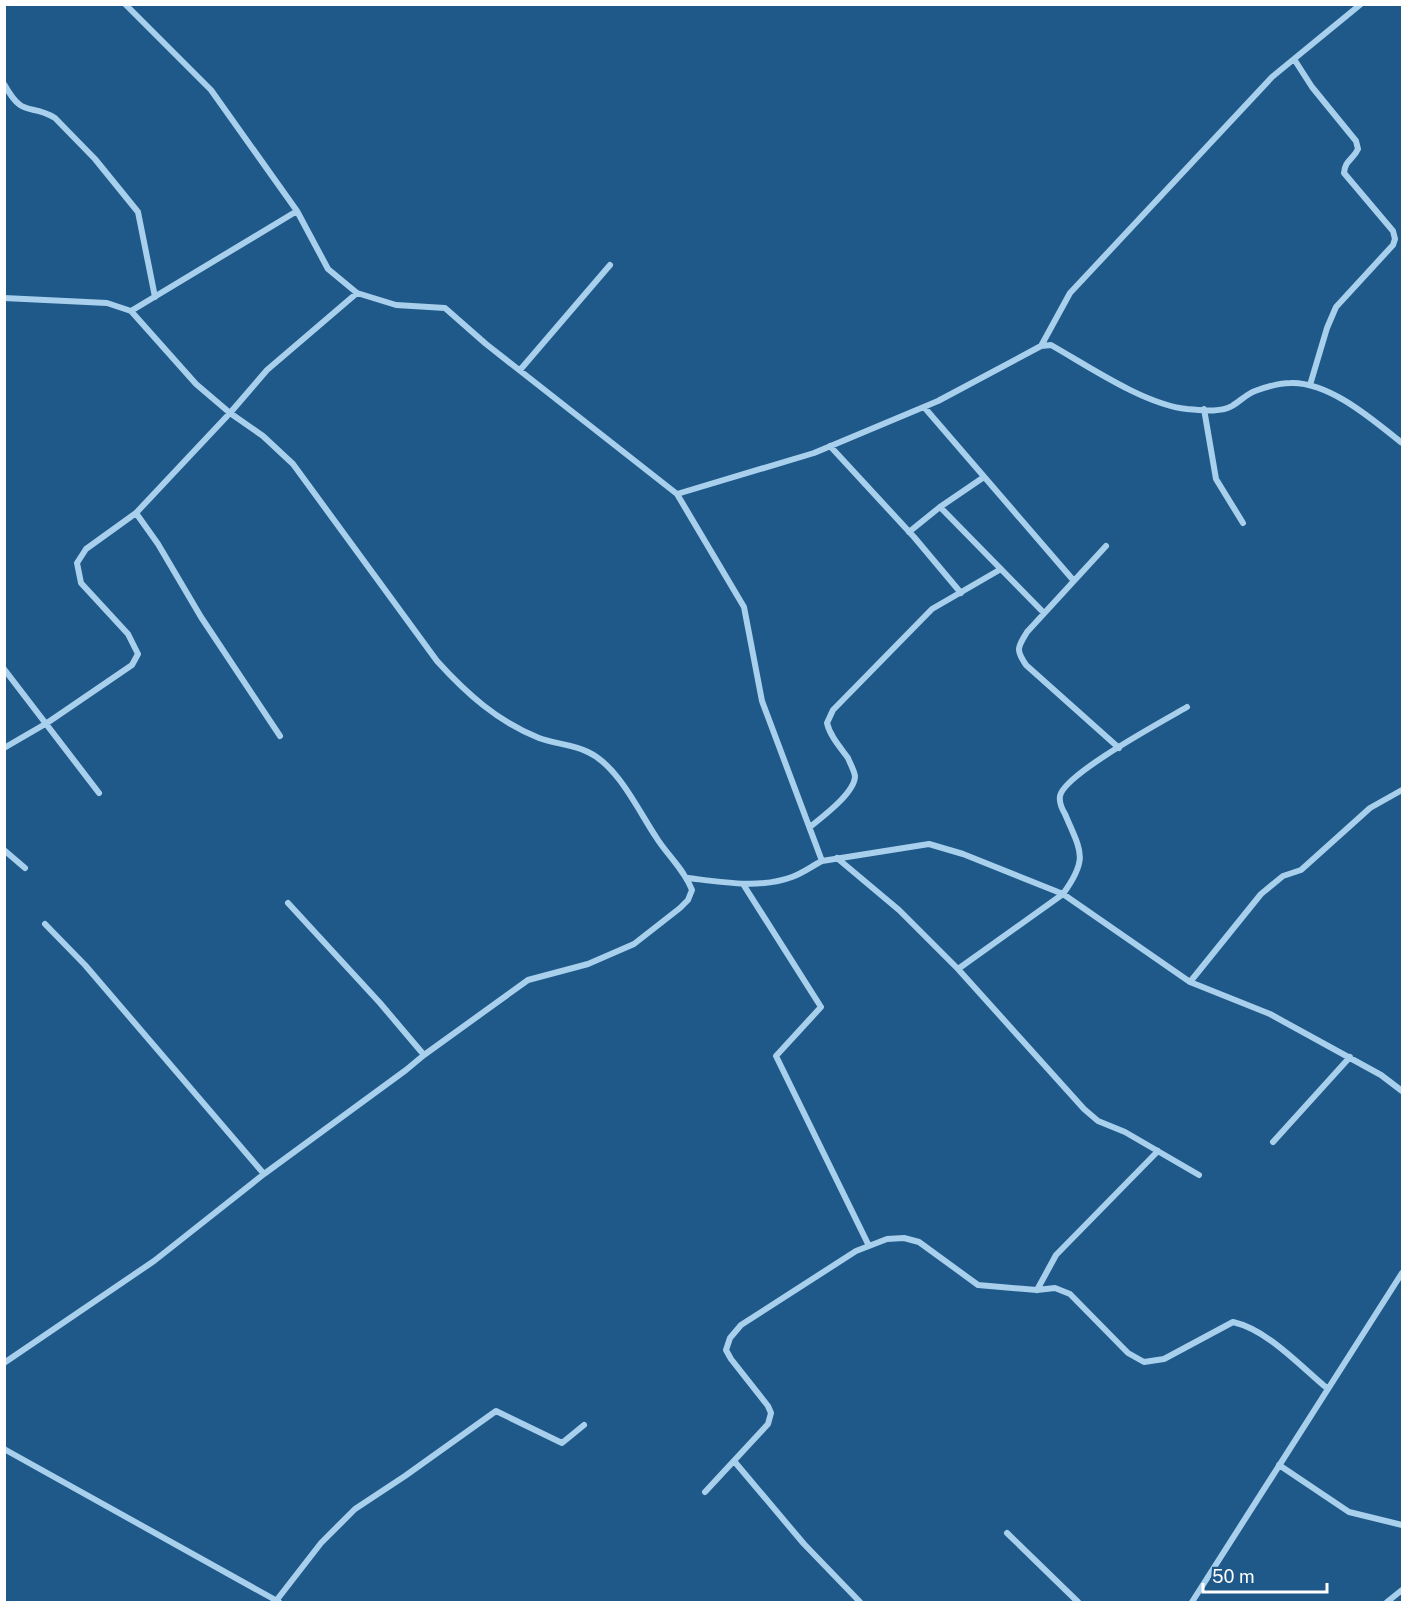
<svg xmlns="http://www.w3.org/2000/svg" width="1407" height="1607" viewBox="0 0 1407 1607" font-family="'Public Sans',sans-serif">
  <rect width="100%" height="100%" fill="#1e5989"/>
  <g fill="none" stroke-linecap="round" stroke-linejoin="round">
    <!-- street -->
    <path stroke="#a8cfeb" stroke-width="6" d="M125,4L211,90L297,211L328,269L357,293L396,305L445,308L486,344L677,494L744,607L762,701L822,861L929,844L963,854L1063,894L1190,982L1270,1014L1381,1075L1402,1091
      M1294,59L1312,87L1356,141L1358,149C1353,160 1345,160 1344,173L1393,231L1395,239L1393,245L1336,307L1327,328L1310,385
      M4,84C24,120 29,102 55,118L95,159L138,212L155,297
      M4,298L107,303L131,311L196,384L230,413L263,436L293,464L437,661C466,693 498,722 539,738C554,744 573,744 588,752C618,766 638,810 656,837C667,855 684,869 692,890L688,900L680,908L634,944L588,964L528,980L424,1055L406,1070L264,1174L154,1261L4,1363
      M131,311L297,211
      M1041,346L1070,293L1085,277L1272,77L1361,4
      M520,370L610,265
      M924,407L1074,581
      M1204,409L1216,479L1243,523
      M830,446L914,537L961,593
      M677,494L814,453L938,401L1041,346L1051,345C1088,366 1145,405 1187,409C1201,410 1220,413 1232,406C1240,401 1247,394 1255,391C1266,387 1280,383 1291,383C1330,382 1373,420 1402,443
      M940,507L1044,613
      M136,513L158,544L201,617L280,736
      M909,532L940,507L984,477
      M1106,546L1027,632C1018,647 1015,649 1026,665L1119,748
      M4,669L99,793
      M4,748L47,723L132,665L138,654L128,634L81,583L77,563L86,549L136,513L230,413L267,370L357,293
      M810,827C822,817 855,793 855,776C854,770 850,763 848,758C840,747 830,736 827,723L833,710L932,609L1001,569
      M4,850L25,868
      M837,858L899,910L958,969L1084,1109L1098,1121L1125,1132L1199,1175
      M688,878C721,882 760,889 792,877C803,873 812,866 822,861
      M743,884L821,1007L776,1056L869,1246
      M288,903L380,1003L424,1055
      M45,924L85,965L264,1174
      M958,969L1063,894C1089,858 1081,852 1065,814C1062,809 1059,802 1060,796C1064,774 1165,720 1187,707
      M1190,982L1261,894L1283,876L1301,870L1370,808L1402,790
      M1273,1142L1350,1057
      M1037,1290L1056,1255L1158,1151
      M4,1449L279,1602
      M734,1461L804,1544L860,1602
      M1279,1465L1349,1512L1402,1525
      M705,1492L768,1424L771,1413L768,1406L731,1359L726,1350L730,1338L741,1325L856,1251L887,1239L904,1238L919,1242L978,1285L1037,1290L1055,1288L1070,1294L1128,1353L1144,1362L1164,1359L1233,1322C1268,1330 1300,1366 1328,1389
      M1007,1533L1078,1602
      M276,1601L321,1543L355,1509L405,1476L496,1411L562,1443L584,1425
      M1192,1602L1402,1273
      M1387,1602L1402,1590"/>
  </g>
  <!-- border -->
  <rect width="1407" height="1607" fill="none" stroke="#ffffff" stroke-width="12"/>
  <!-- scale -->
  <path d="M1203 1583v9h124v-9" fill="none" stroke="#ffffff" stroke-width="3"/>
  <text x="1212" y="1583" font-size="18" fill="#ffffff" stroke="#1e5989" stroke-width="4.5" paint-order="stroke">50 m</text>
</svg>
